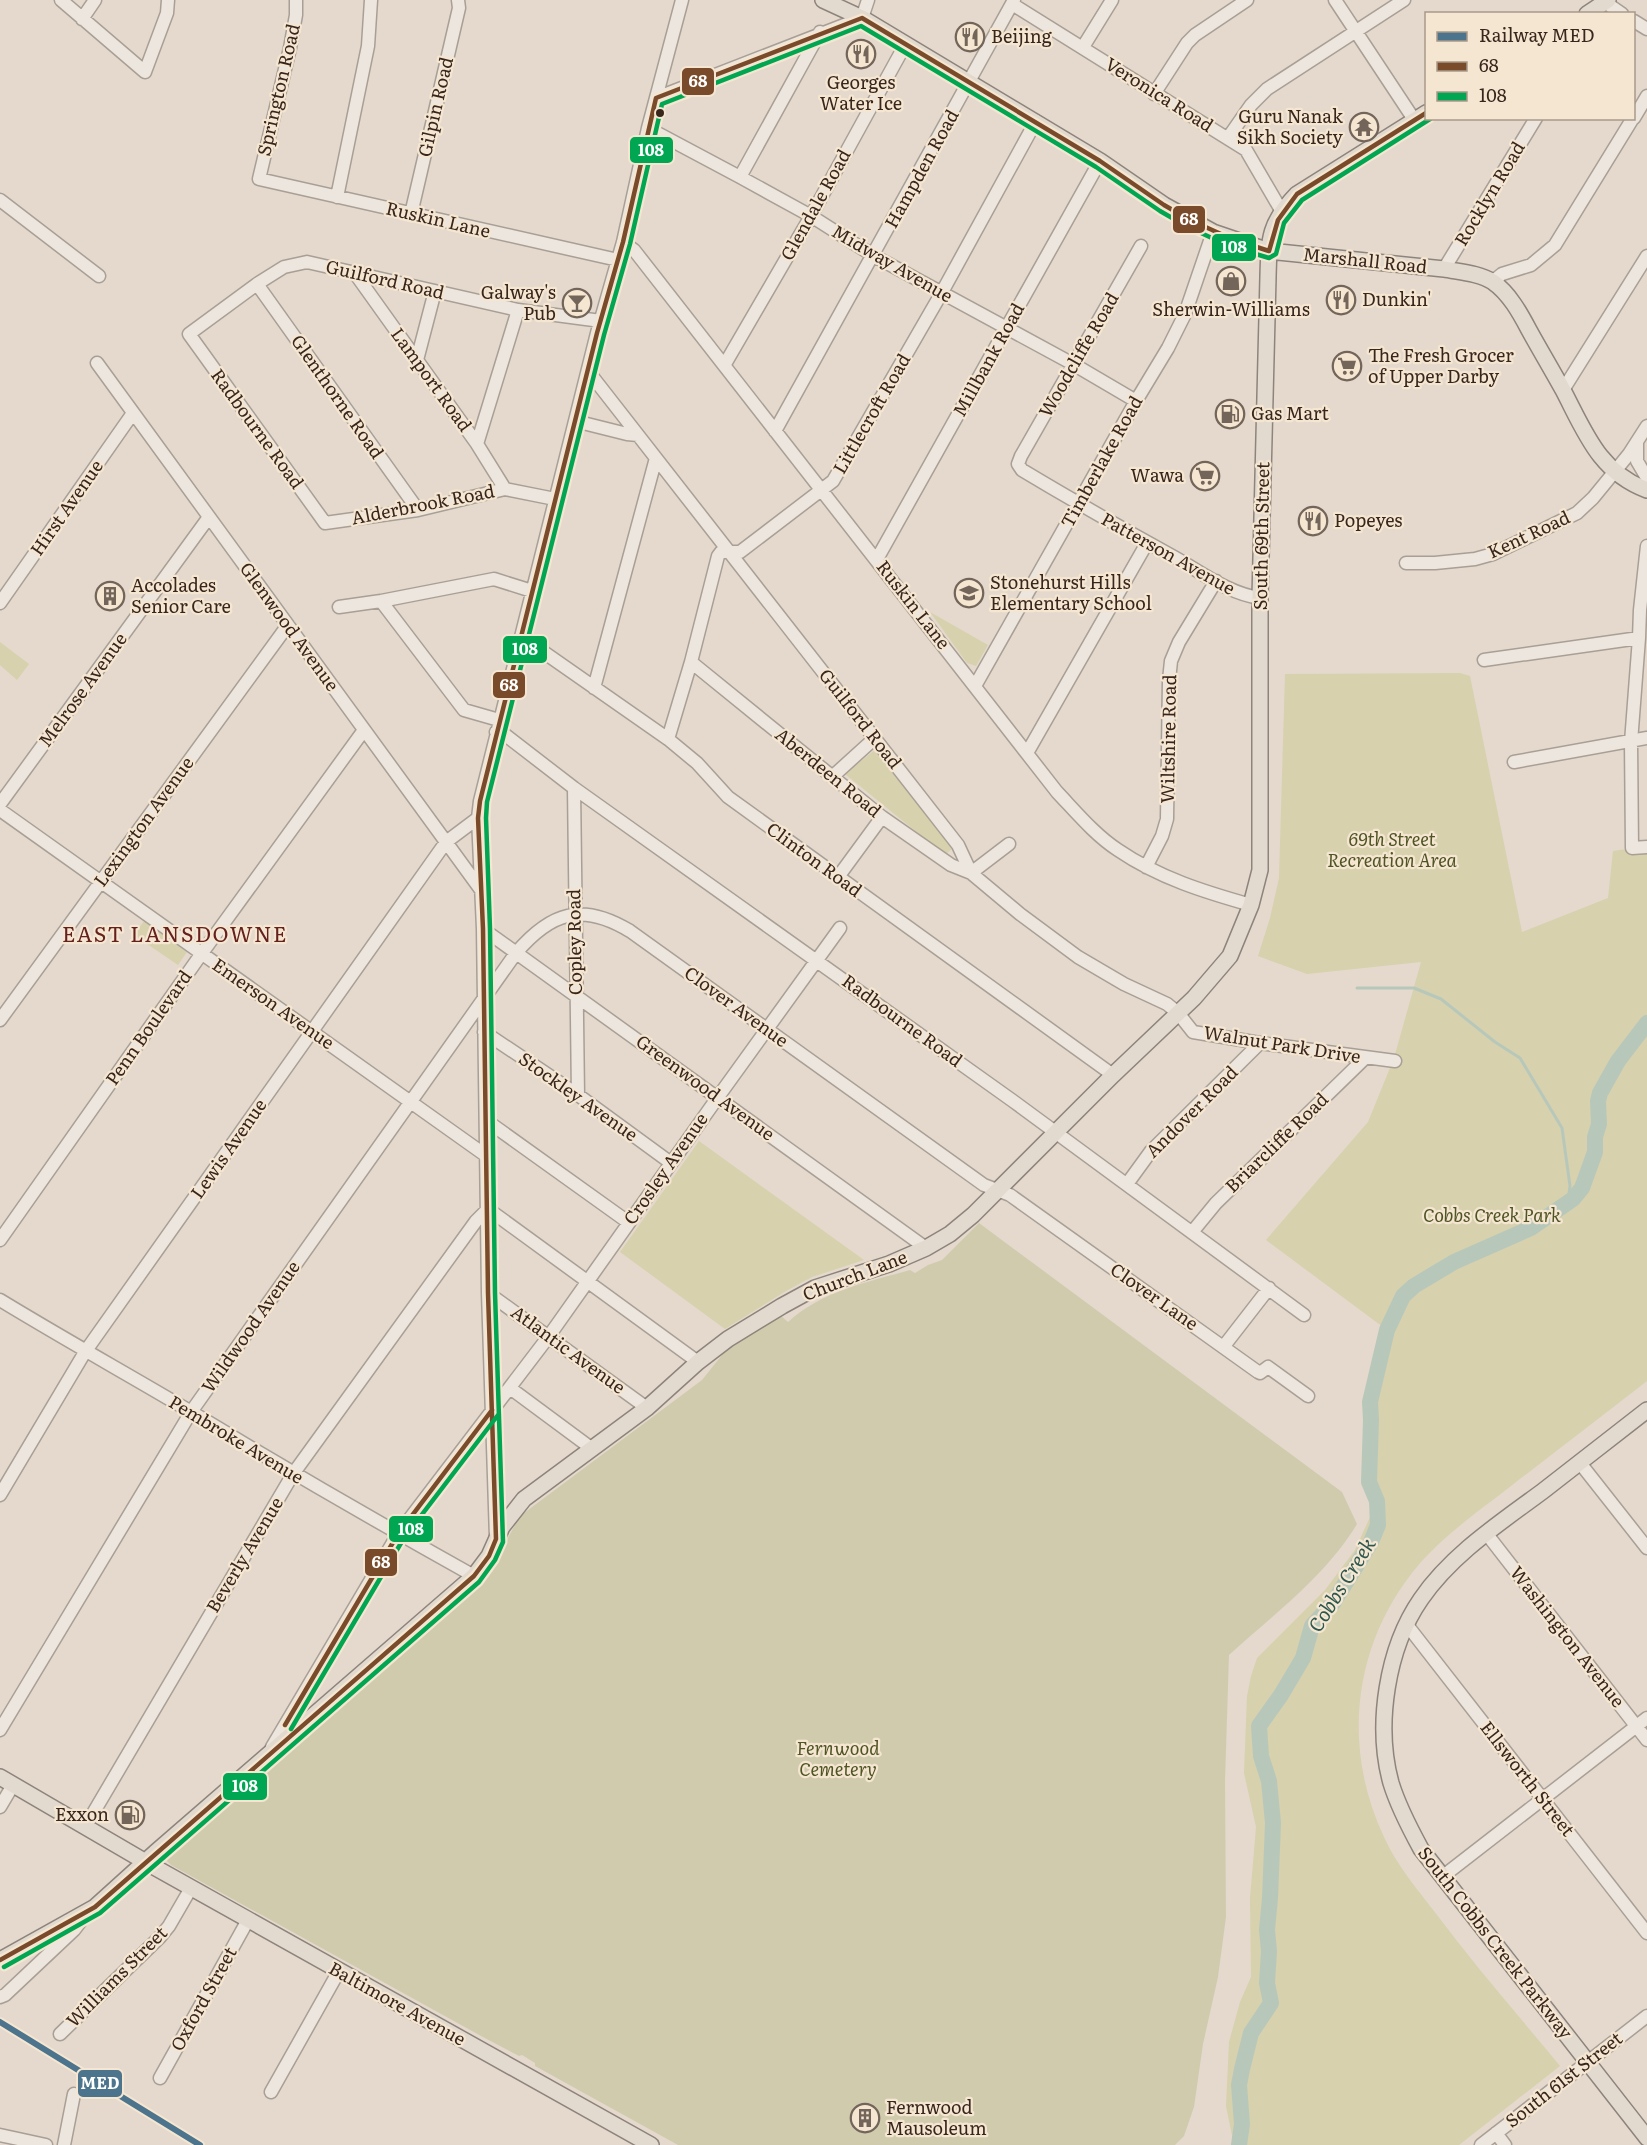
<svg xmlns="http://www.w3.org/2000/svg" width="1647" height="2145" viewBox="0 0 1647 2145" font-family="Literata,serif">
  <rect width="100%" height="100%" fill="#e4d9cc"/>
  <!-- green -->
  <path fill="#d7d1ae" d="M930,612L988,645L976,666L967,663Z
    M0,642L29,664L17,680L0,665Z
    M1460,673L1470,676L1522,932L1608,898L1613,851L1647,846V1381C1602,1416 1556,1451 1511,1486C1480,1510 1447,1533 1421,1562C1354,1639 1340,1744 1384,1837C1397,1866 1418,1890 1437,1915C1476,1967 1519,2016 1560,2066L1459,2145H1234L1226,2106L1229,2042L1240,2002L1251,1977L1250,1898L1256,1827L1244,1773L1247,1696L1251,1676L1257,1658L1325,1590L1355,1550L1371,1515L1372,1500L1365,1458L1369,1382L1375,1348L1383,1327L1266,1240L1368,1122L1394,1058L1421,962L1307,974L1258,956L1270,918L1279,878L1285,674Z
    M876,749L954,847L945,855L845,774Z
    M144,921L187,952L178,965L134,935Z
    M699,1141L864,1260L812,1277L786,1291L725,1329L620,1252Z"/>
  <!-- cemetery -->
  <path fill="#d1cbae" d="M979,1223L1342,1492L1357,1524C1325,1577 1274,1614 1229,1655L1225,1781L1226,1917L1218,1977L1203,2044L1194,2107L1184,2136L1175,2145H678L535,2066V2063L522,2055L519,2056L481,2036L171,1865L163,1857L480,1581L494,1563L520,1516L702,1380L726,1350L780,1315L788,1322C822,1291 868,1282 910,1270L915,1273L928,1265L942,1260Z"/>
  <g fill="none" stroke-linecap="round" stroke-linejoin="round">
    <!-- stream -->
    <path stroke="#b7c8bb" stroke-width="3" d="M1357,988H1414L1441,999L1495,1042L1520,1058L1562,1128L1570,1186L1568,1202"/>
    <!-- river -->
    <path stroke="#b7c8bb" stroke-width="16" d="M1239,2145L1242,2124L1239,2085L1242,2069L1251,2033L1271,2003L1267,1983L1269,1951L1267,1930L1270,1898L1273,1823L1269,1781L1261,1756L1259,1726L1281,1695L1303,1658L1312,1626L1333,1603L1371,1542L1378,1525L1377,1501L1369,1482L1371,1420L1370,1402L1387,1330L1403,1296L1414,1286L1454,1262L1531,1228L1573,1199L1582,1188L1595,1152V1137L1599,1124L1598,1101L1600,1093L1618,1061L1647,1023"/>
    <!-- minor casing -->
    <g stroke="#a99f95" stroke-width="15">
      <path id="minor" d="M61,0L145,72L167,13L168,0
        M296,0V15L290,48L259,179L618,260
        M1335,0L1415,121
        M1602,0L1622,14
        M1012,4L1246,150L1281,210
        M82,19L95,0
        M1634,21L1647,29
        M1083,47L1112,0
        M1154,94L1187,43L1195,35L1247,0
        M656,98L862,18L868,0
        M1634,118L1647,96
        M648,128L740,177L811,216L874,256L1073,364L1136,401
        M1228,138L1251,105L1267,89L1404,0
        M740,177L820,32
        M337,197L368,46L371,0
        M0,200L99,276
        M411,214L459,8L458,0
        M623,242L634,250L1057,792C1076,812 1095,835 1118,850C1159,878 1205,892 1251,905
        M1141,246L1021,456L1018,464L1022,470C1072,500 1123,529 1174,557C1201,572 1229,594 1260,598
        M1444,269L1536,118
        M354,272L477,444L505,489
        M1492,282L1502,274L1531,265L1555,245L1633,118
        M257,284L418,510
        M417,360L435,291
        M97,363L481,890
        M725,364L811,216L905,45
        M588,371L958,845L971,873L1020,914L1078,957L1124,984L1167,1004L1178,1013L1193,1032L1260,1043L1395,1061
        M1563,390L1647,256
        M575,421L627,434L638,435
        M775,431L1014,0
        M1637,443V461L1647,478
        M477,444L518,310
        M555,499L505,489L418,510L325,523L189,334L257,284L284,267L307,262L518,310L601,321
        M1647,546L1640,610L1639,638L1631,742L1632,848L1647,847
        M877,559L1100,161
        M1406,563H1435L1475,559L1493,554L1577,513L1593,498L1629,454L1647,426
        M381,601L464,710L499,720
        M0,603L133,413
        M339,607L381,601L494,579L532,591
        M520,640L532,644L668,739L697,763L728,797L1113,1075
        M1484,660L1639,638
        M691,662L882,817L951,865L971,873L1009,844
        M975,686L1136,401L1168,348L1185,314L1213,232
        M594,688L656,458
        M496,732L504,734L574,788L1013,1101L1304,1315
        M668,739L691,662L718,556L721,552H740L833,481L941,294L1036,121
        M1027,753L1147,543
        M1514,762L1647,738
        M832,777L875,738
        M574,788L578,1095
        M0,804L209,517
        M0,810L488,1157
        M1146,867L1162,836L1167,819L1169,680L1171,661L1179,642L1216,581
        M838,877L882,817
        M483,929L926,1248
        M0,1020L288,625
        M484,1032L578,1095L671,1163
        M487,1121L628,1222
        M1127,1184L1151,1151L1260,1043
        M1193,1231L1216,1203L1365,1058
        M0,1240L202,953L364,730
        M488,1293L647,1408
        M0,1300C64,1339 129,1375 193,1413C286,1469 379,1523 474,1576
        M1224,1346L1269,1288
        M510,1388L591,1448
        M1580,1463L1647,1548
        M0,1495L85,1352L446,842L478,818
        M1486,1533L1647,1740
        M496,1538L488,1293L483,929L478,818L480,801L597,333L623,242L648,128L682,0
        M1407,1625L1647,1933
        M0,1730L191,1412L516,953C551,912 582,902 630,931L984,1185L1010,1195L1258,1372L1260,1373L1268,1367L1308,1396
        M272,1747L398,1534L549,1336L718,1097L840,928
        M0,1807L13,1785
        M85,1827L293,1474L476,1221L488,1209L698,1362
        M1442,1877L1647,1718
        M0,1997L5,1995L74,1930L87,1913
        M60,2034L160,1937L169,1926L191,1888
        M160,2078L248,1920
        M271,2092L339,1971
        M1496,2133L1505,2145
        M0,2135L46,2145
        M64,2145L74,2094
        M1481,2145L1647,2016"/>
    </g>
    <!-- major casing -->
    <g stroke="#8e847c" stroke-width="18">
      <path id="major" d="M823,0L862,18L1100,161L1164,205L1213,232L1269,251L1444,269C1459,272 1479,273 1493,282C1509,293 1520,313 1529,330C1540,350 1552,370 1563,390C1585,432 1599,472 1647,490
        M1587,14L1608,0
        M1647,1410C1612,1437 1578,1464 1543,1491C1500,1523 1452,1554 1421,1599C1387,1648 1375,1725 1391,1783C1398,1806 1409,1827 1421,1849L1647,2138
        M0,1777L156,1868L651,2145
        M0,1960L95,1907L157,1851L474,1576L489,1556L502,1527L524,1499L647,1408L698,1362L728,1339L782,1306L815,1288L889,1264L926,1248L950,1234L973,1215L1113,1075L1194,998L1230,956L1251,905L1260,870V598L1268,277C1269,238 1269,223 1297,194L1426,113"/>
    </g>
    <!-- minor -->
    <use href="#minor" stroke="#ece6de" stroke-width="12"/>
    <!-- major -->
    <use href="#major" stroke="#e3dacf" stroke-width="15"/>
    <!-- bus-1 casing -->
    <g stroke="#f5e6d1" stroke-width="9">
      <path id="bus-1" d="M285,1725L398,1534L492,1410
        M0,1960L95,1907L474,1576L489,1556L496,1539L488,1293L483,929L478,818L480,801L597,333L623,242L656,98L862,18L1100,161L1164,205L1190,220L1232,239L1269,251L1278,220L1297,194L1426,113"/>
    </g>
    <!-- bus-2 casing -->
    <g stroke="#f5e6d1" stroke-width="9">
      <path id="bus-2" d="M291,1729L404,1538L498,1415
        M4,1967L100,1913L479,1582L495,1560L503,1542L495,1293L490,929L486,818L487,802L604,335L630,244L662,104L861,26L1096,167L1160,211L1186,226L1229,246L1269,258L1276,254L1284,223L1302,200L1430,119"/>
    </g>
    <!-- bus-1 -->
    <use href="#bus-1" stroke="#7a4b2a" stroke-width="4.5"/>
    <!-- bus-2 -->
    <use href="#bus-2" stroke="#00a651" stroke-width="4.5"/>
    <!-- rail-1 casing -->
    <g stroke="#f5e6d1" stroke-width="10">
      <path id="rail-1" d="M0,2022L200,2145"/>
    </g>
    <!-- rail-1 -->
    <use href="#rail-1" stroke="#4c748c" stroke-width="6"/>
  </g>
  <!-- icons -->
  <defs>
    <g id="restaurant-ring" transform="scale(1.5)"><circle r="9.5" fill="#f5e6d1" stroke="#74655a" stroke-width="1.5"/><path d="M-5-6h1v4h1v-4h1v4h1v-4h1v5L-1.5 .5V6h-2V.5L-5-1ZM5-6V6H3V1.5H1.5Q1.5-4 5-6Z" fill="#74655a"/></g>
    <g id="temple-ring" transform="scale(1.5)"><circle r="9.5" fill="#f5e6d1" stroke="#74655a" stroke-width="1.5"/><path d="M0-6L5-2H3V0L6.5 2.5H4V6H1.5V3h-3V6H-4V2.5H-6.5L-3 0V-2H-5Z" fill="#74655a"/></g>
    <g id="shop-ring" transform="scale(1.5)"><circle r="9.5" fill="#f5e6d1" stroke="#74655a" stroke-width="1.5"/><path d="M-5-2.5h2.3a2.7 3.5 0 0 1 5.4 0H5L5.5 6h-11ZM-1.5-2.5h3a1.5 2.3 0 0 0-3 0Z" fill="#74655a"/></g>
    <g id="bar-ring" transform="scale(1.5)"><circle r="9.5" fill="#f5e6d1" stroke="#74655a" stroke-width="1.5"/><path d="M-6-5H6L.8 .8V4.5H3.5V6h-7V4.5H-.8V.8Z" fill="#74655a"/></g>
    <g id="supermarket-ring" transform="scale(1.5)"><circle r="9.5" fill="#f5e6d1" stroke="#74655a" stroke-width="1.5"/><path d="M-6-5.5h2.5l.6 2H6L4.5 2H-2.5L-4.4-4H-6ZM-1.5 3.2a1.3 1.3 0 1 0 .1 0ZM3 3.2a1.3 1.3 0 1 0 .1 0Z" fill="#74655a"/></g>
    <g id="fuel-ring" transform="scale(1.5)"><circle r="9.5" fill="#f5e6d1" stroke="#74655a" stroke-width="1.5"/><path d="M-5.5-6h7V0h2V4h1.3V-2.5L3-4.5l.8-.8L6-3V5H2.5V1h-1V6h-7ZM-4.2-4.7v3.2H.2V-4.7Z" fill="#74655a"/></g>
    <g id="school-ring" transform="scale(1.5)"><circle r="9.5" fill="#f5e6d1" stroke="#74655a" stroke-width="1.5"/><path d="M0-5L7-2L0 1L-7-2ZM-4 1L0 2.5L4 1V4Q0 6-4 4Z" fill="#74655a"/></g>
    <g id="building-ring" transform="scale(1.5)"><circle r="9.5" fill="#f5e6d1" stroke="#74655a" stroke-width="1.5"/><path d="M-4-6H4V6H1V3H-1V6H-4ZM-2.5-4.3h1.7v1.8h-1.7ZM.8-4.3h1.7v1.8H.8ZM-2.5-1h1.7V.8h-1.7ZM.8-1h1.7V.8H.8Z" fill="#74655a"/></g>
  </defs>
  <g fill-rule="evenodd">
    <use href="#restaurant-ring" x="970" y="37"/>
    <use href="#restaurant-ring" x="861" y="54"/>
    <use href="#temple-ring" x="1364" y="127"/>
    <use href="#shop-ring" x="1231" y="281"/>
    <use href="#restaurant-ring" x="1341" y="300"/>
    <use href="#bar-ring" x="577" y="303"/>
    <use href="#supermarket-ring" x="1347" y="366"/>
    <use href="#fuel-ring" x="1230" y="414"/>
    <use href="#supermarket-ring" x="1205" y="476"/>
    <use href="#restaurant-ring" x="1313" y="521"/>
    <use href="#school-ring" x="969" y="593"/>
    <use href="#building-ring" x="110" y="596"/>
    <use href="#fuel-ring" x="130" y="1815"/>
    <use href="#building-ring" x="865" y="2118"/>
  </g>
  <!-- markers -->
  <circle fill="#38261d" stroke="#f5e6d1" stroke-width="2" cx="660" cy="113" r="5"/>
  <g text-anchor="middle" stroke-width="4.5" stroke-linejoin="round" paint-order="stroke">
    <!-- poi labels -->
    <g font-size="18" fill="#38261d" stroke="#f5e6d1" text-anchor="start">
      <text x="991" y="43">Beijing</text>
      <text x="861" y="89" text-anchor="middle">Georges<tspan x="861" dy="21">Water Ice</tspan></text>
      <text x="1343" y="123" text-anchor="end">Guru Nanak<tspan x="1343" dy="21">Sikh Society</tspan></text>
      <text x="556" y="299" text-anchor="end">Galway's<tspan x="556" dy="21">Pub</tspan></text>
      <text x="1362" y="306">Dunkin'</text>
      <text x="1231" y="316" text-anchor="middle">Sherwin-Williams</text>
      <text x="1368" y="362">The Fresh Grocer<tspan x="1368" dy="21">of Upper Darby</tspan></text>
      <text x="1251" y="420">Gas Mart</text>
      <text x="1184" y="482" text-anchor="end">Wawa</text>
      <text x="1334" y="527">Popeyes</text>
      <text x="990" y="589">Stonehurst Hills<tspan x="990" dy="21">Elementary School</tspan></text>
      <text x="131" y="592">Accolades<tspan x="131" dy="21">Senior Care</tspan></text>
      <text x="109" y="1821" text-anchor="end">Exxon</text>
      <text x="886" y="2114">Fernwood<tspan x="886" dy="21">Mausoleum</tspan></text>
    </g>
    <!-- street labels -->
    <g font-size="18" fill="#38261d" stroke="#f5e6d1">
      <text transform="translate(279 90) rotate(-77)" y="6">Springton Road</text>
      <text transform="translate(1159 95) rotate(32)" y="6">Veronica Road</text>
      <text transform="translate(436 107) rotate(-77)" y="6">Gilpin Road</text>
      <text transform="translate(922 169) rotate(-61)" y="6">Hampden Road</text>
      <text transform="translate(1490 194) rotate(-59)" y="6">Rocklyn Road</text>
      <text transform="translate(816 205) rotate(-61)" y="6">Glendale Road</text>
      <text transform="translate(438 220) rotate(13)" y="6">Ruskin Lane</text>
      <text transform="translate(1365 261) rotate(6)" y="6">Marshall Road</text>
      <text transform="translate(892 264) rotate(30)" y="6">Midway Avenue</text>
      <text transform="translate(385 280) rotate(13)" y="6">Guilford Road</text>
      <text transform="translate(1079 355) rotate(-60)" y="6">Woodcliffe Road</text>
      <text transform="translate(989 360) rotate(-61)" y="6">Millbank Road</text>
      <text transform="translate(431 380) rotate(54)" y="6">Lamport Road</text>
      <text transform="translate(337 397) rotate(55)" y="6">Glenthorne Road</text>
      <text transform="translate(872 414) rotate(-60)" y="6">Littlecroft Road</text>
      <text transform="translate(257 429) rotate(54)" y="6">Radbourne Road</text>
      <text transform="translate(1102 462) rotate(-61)" y="6">Timberlake Road</text>
      <text transform="translate(423 505) rotate(-11)" y="6">Alderbrook Road</text>
      <text transform="translate(67 508) rotate(-55)" y="6">Hirst Avenue</text>
      <text transform="translate(1529 535) rotate(-25)" y="6">Kent Road</text>
      <text transform="translate(1262 536) rotate(-89)" y="6">South 69th Street</text>
      <text transform="translate(1168 554) rotate(29)" y="6">Patterson Avenue</text>
      <text transform="translate(913 605) rotate(52)" y="6">Ruskin Lane</text>
      <text transform="translate(289 627) rotate(54)" y="6">Glenwood Avenue</text>
      <text transform="translate(83 690) rotate(-54)" y="6">Melrose Avenue</text>
      <text transform="translate(860 719) rotate(52)" y="6">Guilford Road</text>
      <text transform="translate(1169 739) rotate(-89)" y="6">Wiltshire Road</text>
      <text transform="translate(828 773) rotate(39)" y="6">Aberdeen Road</text>
      <text transform="translate(144 822) rotate(-54)" y="6">Lexington Avenue</text>
      <text transform="translate(814 860) rotate(36)" y="6">Clinton Road</text>
      <text transform="translate(575 942) rotate(-91)" y="6">Copley Road</text>
      <text transform="translate(273 1004) rotate(35)" y="6">Emerson Avenue</text>
      <text transform="translate(736 1007) rotate(36)" y="6">Clover Avenue</text>
      <text transform="translate(902 1021) rotate(36)" y="6">Radbourne Road</text>
      <text transform="translate(149 1028) rotate(-55)" y="6">Penn Boulevard</text>
      <text transform="translate(1282 1045) rotate(9)" y="6">Walnut Park Drive</text>
      <text transform="translate(705 1088) rotate(36)" y="6">Greenwood Avenue</text>
      <text transform="translate(578 1097) rotate(35)" y="6">Stockley Avenue</text>
      <text transform="translate(1192 1112) rotate(-45)" y="6">Andover Road</text>
      <text transform="translate(1277 1143) rotate(-44)" y="6">Briarcliffe Road</text>
      <text transform="translate(229 1149) rotate(-55)" y="6">Lewis Avenue</text>
      <text transform="translate(666 1169) rotate(-55)" y="6">Crosley Avenue</text>
      <text transform="translate(855 1276) rotate(-21)" y="6">Church Lane</text>
      <text transform="translate(1154 1297) rotate(35)" y="6">Clover Lane</text>
      <text transform="translate(251 1327) rotate(-55)" y="6">Wildwood Avenue</text>
      <text transform="translate(568 1350) rotate(36)" y="6">Atlantic Avenue</text>
      <text transform="translate(236 1440) rotate(31)" y="6">Pembroke Avenue</text>
      <text transform="translate(245 1555) rotate(-59)" y="6">Beverly Avenue</text>
      <text transform="translate(1567 1637) rotate(52)" y="6">Washington Avenue</text>
      <text transform="translate(1527 1779) rotate(52)" y="6">Ellsworth Street</text>
      <text transform="translate(1495 1943) rotate(52)" y="6">South Cobbs Creek Parkway</text>
      <text transform="translate(117 1977) rotate(-45)" y="6">Williams Street</text>
      <text transform="translate(204 1999) rotate(-61)" y="6">Oxford Street</text>
      <text transform="translate(397 2004) rotate(29)" y="6">Baltimore Avenue</text>
      <text transform="translate(1564 2080) rotate(-38)" y="6">South 61st Street</text>
    </g>
    <!-- park labels -->
    <g font-size="18" font-style="italic" fill="#4f5424" stroke="#f5e6d1">
      <text x="1392" y="846">69th Street<tspan x="1392" dy="21">Recreation Area</tspan></text>
      <text x="1492" y="1222">Cobbs Creek Park</text>
      <text x="838" y="1755">Fernwood<tspan x="838" dy="21">Cemetery</tspan></text>
    </g>
    <!-- water labels -->
    <g font-size="20" font-style="italic" fill="#2c574e" stroke="#f5e6d1">
      <text transform="translate(1342 1585) rotate(-58)" y="7">Cobbs Creek</text>
    </g>
    <!-- quarter labels -->
    <g font-size="21" letter-spacing="1.5" fill="#64211d" stroke="#f5e6d1">
      <text x="175" y="942">EAST LANSDOWNE</text>
    </g>
  </g>
  <g stroke="#f5e6d1" stroke-width="2">
    <rect x="681" y="67" width="34" height="29" rx="6" fill="#7a4b2a"/>
    <rect x="629" y="136" width="45" height="28" rx="6" fill="#00a651"/>
    <rect x="1172" y="205" width="34" height="29" rx="6" fill="#7a4b2a"/>
    <rect x="1211" y="233" width="46" height="29" rx="6" fill="#00a651"/>
    <rect x="502" y="635" width="46" height="29" rx="6" fill="#00a651"/>
    <rect x="492" y="671" width="34" height="28" rx="6" fill="#7a4b2a"/>
    <rect x="388" y="1515" width="46" height="28" rx="6" fill="#00a651"/>
    <rect x="364" y="1548" width="34" height="29" rx="6" fill="#7a4b2a"/>
    <rect x="222" y="1772" width="46" height="29" rx="6" fill="#00a651"/>
    <rect x="77" y="2069" width="46" height="29" rx="6" fill="#4c748c"/>
  </g>
  <g font-size="16" text-anchor="middle" font-weight="bold" fill="#fff">
    <text x="698" y="87">68</text>
    <text x="651" y="156">108</text>
    <text x="1189" y="225">68</text>
    <text x="1234" y="253">108</text>
    <text x="525" y="655">108</text>
    <text x="509" y="691">68</text>
    <text x="411" y="1535">108</text>
    <text x="381" y="1568">68</text>
    <text x="245" y="1792">108</text>
    <text x="100" y="2089">MED</text>
  </g>
  <!-- legend -->
  <rect x="1425" y="12" width="210" height="108" fill="#f5e6d1" stroke="#a99989" stroke-width="1.5"/>
  <rect x="1437" y="32" width="30" height="9" fill="#4c748c" stroke="#a99989" stroke-width="1.5"/>
  <text x="1479" y="42" font-size="18" fill="#38261d">Railway MED</text>
  <rect x="1437" y="62" width="30" height="9" fill="#7a4b2a" stroke="#a99989" stroke-width="1.5"/>
  <text x="1479" y="72" font-size="18" fill="#38261d">68</text>
  <rect x="1437" y="92" width="30" height="9" fill="#00a651" stroke="#a99989" stroke-width="1.5"/>
  <text x="1479" y="102" font-size="18" fill="#38261d">108</text>
</svg>
